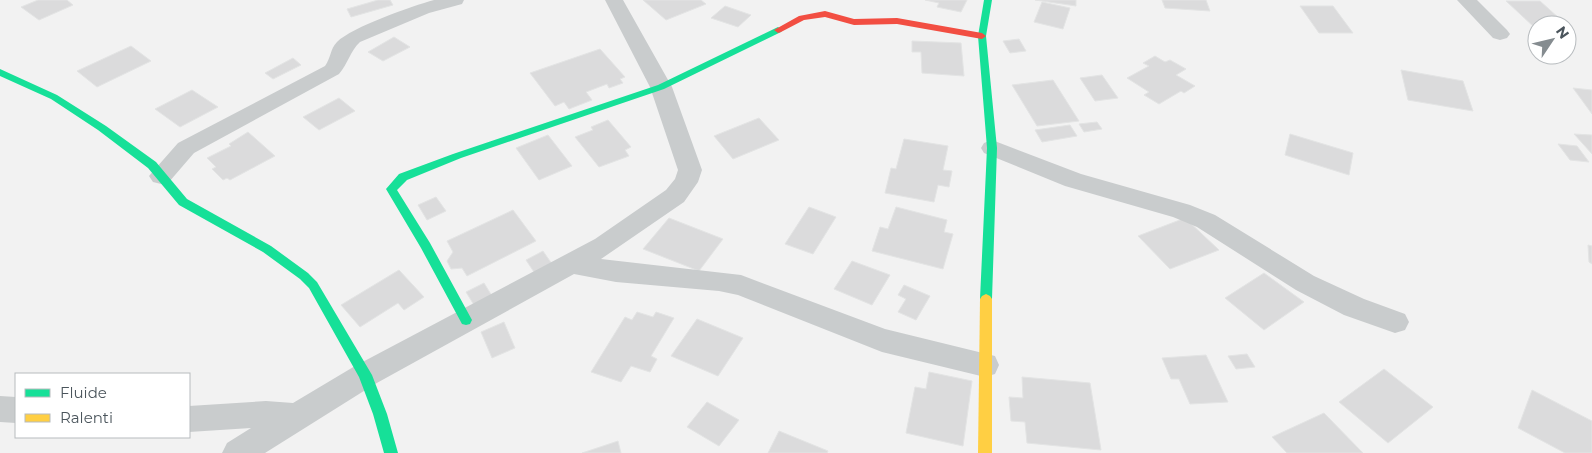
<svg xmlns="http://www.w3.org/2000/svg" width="1592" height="453" viewBox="0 0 1592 453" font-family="Montserrat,sans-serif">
  <rect width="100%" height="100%" fill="#f2f2f2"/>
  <!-- building -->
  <path fill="#dbdbdc" stroke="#e3e4e4" d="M38,0H67L73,5L39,20L21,7Z
    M378,0H390L393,5L351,17L347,9Z
    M643,0H701L706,4L666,20Z
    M925,0H967L961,12L937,7L939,3Z
    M1035,0H1076V6Z
    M1162,0H1206L1210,11L1165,8Z
    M1506,1H1540L1570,28H1567V25H1537V28H1535Z
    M1042,2L1070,8L1063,29L1034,22Z
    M725,6L751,15L738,27L711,18Z
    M1300,6H1333L1353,33H1319Z
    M394,37L410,47L383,61L368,52Z
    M1019,39L1026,51L1010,53L1003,41Z
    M912,41L961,43L964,76L922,73L921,52H912Z
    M131,46L151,61L97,87L77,71Z
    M600,49L625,77L620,79L623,83L609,88L607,84L586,92L592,100L569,109L564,102L555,106L530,73Z
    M1155,56L1165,62L1170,60L1186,69L1176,75L1195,86L1184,93L1181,91L1159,104L1144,95L1149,92L1127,78L1149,66L1143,63Z
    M293,58L301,65L273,79L265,73Z
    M1401,70L1463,81L1473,111L1408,100Z
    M1102,75L1118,98L1095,101L1080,78Z
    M1053,80L1079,121L1037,126L1012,85Z
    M1573,88L1592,90V114Z
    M192,90L218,107L180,127L155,109Z
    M339,98L355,111L319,130L303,117Z
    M759,118L779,140L733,159L714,136Z
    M608,120L631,147L625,150L629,156L599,167L575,137L593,130L591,127Z
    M1097,122L1102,129L1084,132L1079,124Z
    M1070,125L1077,136L1042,142L1035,130Z
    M248,132L275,156L230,180L227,178L223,180L212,169L216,167L207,158L231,146L229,144Z
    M1290,134L1353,153L1349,175L1285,155Z
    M1574,134L1592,135V154Z
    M548,135L572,166L539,180L516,148Z
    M904,139L948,146L943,170L952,171L949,187L938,185L934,202L885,193L891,168L896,169Z
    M1558,144L1577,146L1589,162L1570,160Z
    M436,197L446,211L427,220L418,205Z
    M809,207L836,217L813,254L785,244Z
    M896,207L947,220L944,232L953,234L943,269L872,251L880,227L888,229Z
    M513,210L536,241L467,276L462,268L451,269L447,261L453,252L447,241Z
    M669,218L723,239L699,271L643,249Z
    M1185,218L1219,250L1170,269L1138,236Z
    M1588,245L1592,246V264L1589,262Z
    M543,251L552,264L534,272L526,260Z
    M852,261L890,275L872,305L834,289Z
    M399,270L424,297L404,310L398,303L360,327L341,305Z
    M1264,273L1304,302L1264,330L1225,298Z
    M484,283L492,296L474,305L466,292Z
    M904,285L930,296L916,320L898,312L906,299L898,295Z
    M637,312L653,317L656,312L674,318L651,356L657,359L650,372L631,366L621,382L591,372L625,317L632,320Z
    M697,319L743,338L718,376L671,356Z
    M504,322L515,348L492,358L481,332Z
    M1247,354L1255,367L1236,369L1228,356Z
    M1206,355L1228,402L1190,404L1179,379H1171L1162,358Z
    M1384,369L1433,407L1388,443L1339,402Z
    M929,372L972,381L963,446L906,433L915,387L926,389Z
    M1022,377L1090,383L1101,450L1027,443L1025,422L1011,421L1009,397L1023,398Z
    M1532,390L1592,421V453H1565L1518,428Z
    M707,402L739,420L719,446L687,427Z
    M1324,413L1363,453H1287L1272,437Z
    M779,431L828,451L827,453H768Z
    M618,441L621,453H582Z"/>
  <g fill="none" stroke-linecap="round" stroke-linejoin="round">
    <!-- street -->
    <path fill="#c9cccd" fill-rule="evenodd" d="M434,0H464L462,4L429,13L360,42C350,51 348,64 339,74L194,153L169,182L161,184L153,182L149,176L178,143L325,66C331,58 330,49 337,42C352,27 412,6 434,0Z
      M605,0H623L672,87L702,170L698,182L684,202L601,259L741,275L885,329L995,356L999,365L995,374L985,377L882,352L738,295L719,291L616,282L574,274L375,384L265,453H222L227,443L251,428L189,432V406L266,401L293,403L355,366L595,239L666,190L675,179L678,170L650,87Z
      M1457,0H1477L1507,30L1510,34L1507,38L1500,40L1493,38Z
      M992,140L1081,174L1190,205L1215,215L1314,276L1364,299L1405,314L1409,322L1405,330L1395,333L1344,315L1296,290L1197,227L1173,217L1065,186L984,153L981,148L984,143Z
      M0,396L16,397V423L0,422Z"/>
    <!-- fast -->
    <path fill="#16e098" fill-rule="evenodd" d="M984,0H992L986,36L997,148L992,299L990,302H982L980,299L987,148L978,36Z
      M778,27L782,30L781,32L664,89L461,158L407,180L397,190L430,243L472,320L470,324L466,325L462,324L421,248L386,189L399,174L453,154L658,85Z
      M0,69L57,95L106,126L156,162L187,199L271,246L308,273L317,282L372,375L387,414L398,453H384L373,414L359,377L309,288L300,279L263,252L179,205L148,168L98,130L51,99L0,76Z"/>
    <!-- slow -->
    <path fill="#ffcf43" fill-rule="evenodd" d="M986,294L990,296L992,299V453H978L980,299L982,296Z"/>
    <!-- jam -->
    <path fill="#f24e42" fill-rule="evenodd" d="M825,11L854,19L897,18L982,33L986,36L982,39L897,24L854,25L825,17L804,20L781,32L778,33L774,30L799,16Z"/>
  </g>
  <!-- legend -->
  <rect x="15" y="373" width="175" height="65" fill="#ffffff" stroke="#b7bbbe"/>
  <rect x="25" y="389" width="25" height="8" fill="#16e098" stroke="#b7bbbe"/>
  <text x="60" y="398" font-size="15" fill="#4b555c">Fluide</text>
  <rect x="25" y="414" width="25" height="8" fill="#ffcf43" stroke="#b7bbbe"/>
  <text x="60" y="423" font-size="15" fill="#4b555c">Ralenti</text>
  <!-- north arrow -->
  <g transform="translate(1552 40) rotate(55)"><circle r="24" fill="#ffffff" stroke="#b7bbbe"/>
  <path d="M0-4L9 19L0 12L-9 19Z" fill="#858c90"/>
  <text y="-8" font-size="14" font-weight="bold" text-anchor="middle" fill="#4b555c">N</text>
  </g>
</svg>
